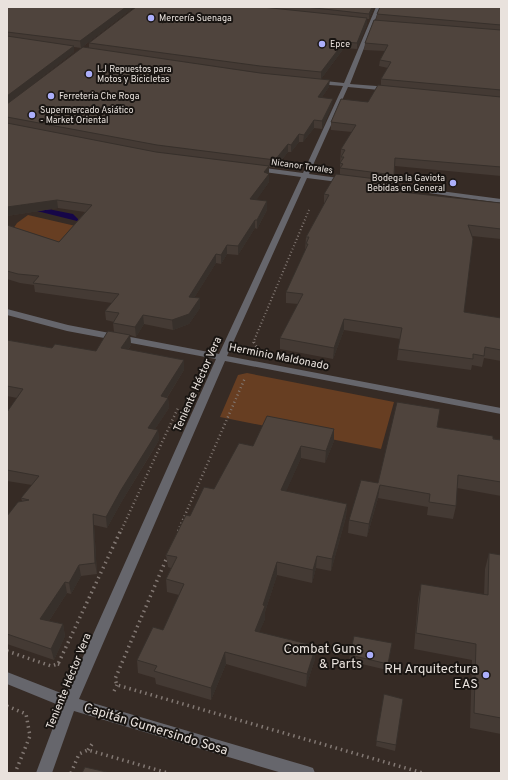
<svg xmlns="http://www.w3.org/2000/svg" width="508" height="780" viewBox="0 0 508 780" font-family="Overpass,sans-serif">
  <rect width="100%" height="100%" fill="#362b25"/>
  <!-- green -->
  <path fill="#673e22" d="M28,215L80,227L61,250L13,229L17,223Z
    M247,373L394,402L381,449L220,417L238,375Z"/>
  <!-- water -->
  <path fill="#160648" d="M48,209L73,214L81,222L37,211Z"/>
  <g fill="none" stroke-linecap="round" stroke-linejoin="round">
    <!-- path-far2 -->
    <path stroke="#827873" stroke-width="2" stroke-dasharray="1 2.5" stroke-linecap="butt" d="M253,343L309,210"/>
    <!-- path-far1 -->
    <path stroke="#827873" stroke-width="2.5" stroke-dasharray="1 3" stroke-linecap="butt" d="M254,342L257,348
      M178,531L245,378
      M120,533L178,408"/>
    <!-- path -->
    <path stroke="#827873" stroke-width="3.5" stroke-dasharray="1.5 4" stroke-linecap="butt" d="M168,555L115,679L117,685L423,773
      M7,651L51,666L58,664L120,532
      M58,664L62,665
      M114,691L117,685
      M7,706L26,714L30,736L15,773
      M88,750L92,744
      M71,773L79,754L88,750L168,773"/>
    <!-- minor -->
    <path fill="#66666c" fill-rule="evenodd" d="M376,7H380L350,84L390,87L393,89L390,91L348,87L309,174L346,179L349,181L346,183L307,178L227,356L501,408V414L225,361L79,699L307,766L313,768L315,773H282L74,711L52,773H36L61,706L7,684V672L66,695L216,359L67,331L7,315V309L68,325L219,354L301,177L257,171L254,169L257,167L303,173L343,86L316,84L313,82L316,80L344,83Z
      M380,183L501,199V203L378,186V184Z"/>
  </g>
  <!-- wall -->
  <path fill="#443a34" d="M7,7H134L81,48L74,47V52L7,104Z
    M136,7H374L369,19H367V24L357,49L344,48L321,79L329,87L322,97L332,106L322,129L314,128L303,142H299L291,152H288L275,168L269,167V182L256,200L267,201V210L257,229L255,228L238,255L227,254L221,264L216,263L194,298H200V308L189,324L173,330L144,324L136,337L130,335L131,345L128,350L184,360V370L167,398H168L169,408L155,429L158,430L159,440L152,452L122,501L107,528L94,525L97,574L81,576L71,594L67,593L49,621L63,624L65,636L54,660L7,644V516L22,501L21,498L32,485L7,481V412L17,398L7,396V340L52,348L96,351L114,332L113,323L114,322L106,320L105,311L112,303L35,292L34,285L20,283L7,279V225L59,242L85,212L58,208L7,216V104L89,48V43Z
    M501,7V176L395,166L392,191L501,203V239L472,236L464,312L501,318V361L484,358L482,367L472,365L471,370L397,360L400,339L344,330L333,359L280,349V338L298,304L286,303V292L305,251L306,237L324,204V194L340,174V163L341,149L352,132L331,130V122L368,102L381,85V79L388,68L379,66L380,60L385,51L364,50L365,43L376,20L377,14Z
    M437,427L501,440V496L457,488L456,506L453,519L427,515L428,507L378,498L367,537L348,533L349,520L378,483Z
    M334,429V441L325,463L301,458L286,491L347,504L346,517L331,571L316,568L312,583L277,575L265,612V619L259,632L315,659L306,687L226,664L211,700L156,684L155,678L138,673L137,660L163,630L179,595L167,592L166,579L171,568L168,567L166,555L190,516L253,446Z
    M489,553L501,555V734L470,728L472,660L414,649L418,600L421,584L484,595L485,569Z
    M392,643L387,670L349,661L350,655Z
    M384,694L403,699L395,751L376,746Z"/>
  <!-- shaded-wall -->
  <path fill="#37302b" d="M126,7H134L81,48L80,41Z
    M372,7H374L369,19V14Z
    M367,18V24L357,49V43Z
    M344,42V48L321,79V72Z
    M74,46V52L7,104V96Z
    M330,80L329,87L317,104L318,97Z
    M333,99L332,106L322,129V121Z
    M314,120V128L303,142L304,135Z
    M299,134V142L291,152V145Z
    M288,144V152L275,168V160Z
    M269,166V182L251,208L250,199L264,172Z
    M57,200L58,208L7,216V207Z
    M267,201V210L257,229V220Z
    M255,220V228L238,255V246Z
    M227,245V254L221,264V255Z
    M216,254V263L189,306V297Z
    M200,298V308L189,324L173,330L172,320Z
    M143,315L144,324L136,337L135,327Z
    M344,319V330L333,359L334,348Z
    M130,335L131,345L122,358L121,348Z
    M184,360V370L161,407V396Z
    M168,398L169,408L149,438L148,428Z
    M334,429V441L325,463L326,451Z
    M158,430L159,440L122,501L107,528L106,517L121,490Z
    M301,446V458L281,503V490Z
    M380,485L378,498L367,537L369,524Z
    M347,504L346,517L331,571L332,559Z
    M93,514L94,525L97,574L95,563Z
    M317,556L316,568L312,583L313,570Z
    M277,562V575L265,612V619L255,643V631L263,605Z
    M79,565L81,576L71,594L69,583Z
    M65,582L67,593L43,630L40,619Z
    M63,624L65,636L54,660L51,649Z
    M316,646L315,659L306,687L307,674Z
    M225,652L226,664L211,700V688Z"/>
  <!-- building -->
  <path fill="#4f443d" stroke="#37302b" d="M7,7H126L80,41L7,32Z
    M136,7H262L367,18L357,43L344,42L321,72L260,66L89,43Z
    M306,7H372L369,14Z
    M380,7H501V25L377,14Z
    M374,20L501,30V90L381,79L391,62L380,60L388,45L365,43Z
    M7,36L74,46L7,96Z
    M83,47L260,73L330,80L318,97L333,99L322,121L314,120L304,135L299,134L291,145L288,144L275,160L157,145L7,117V104Z
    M378,85L501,97V167L395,158L394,175L340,168L343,164L340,163L344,157H341L345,150L341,149L356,125L331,122L341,99L368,102Z
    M7,123L156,152L269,166L264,172L269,174L250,199L267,201L257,220H255L238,246L227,245L221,255L216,254L189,297L200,298L189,314L172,320L143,315L135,327L113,323L119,313L105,311L119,294L33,283L39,276L18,274L7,271V225L59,242L92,205L57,200L7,207Z
    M336,174L393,181L392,191L501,203V229L468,225L473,239L464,312L501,318V350L485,347L484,356L473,354V359L398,349L402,328L344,319L334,348L280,338L303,294L286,292L308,244H306L309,237H306L329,195L324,194Z
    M108,331L130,335L121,348L184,360L161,396L168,398L148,428L158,430L151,442L121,490L106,517L93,514L95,563L79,565L69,583L65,582L40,619L63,624L51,649L7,634V516L18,502L29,500L21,498L39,476L7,470V412L23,389L7,386V340L52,348L55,344L96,351Z
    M397,402L440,409L437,427L493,436V439L501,440V482L458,475L456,506L429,502L430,494L380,485L369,524L349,520L361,480L378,483Z
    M267,416L334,429L326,451L301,446L281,490L347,504L332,559L317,556L313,570L277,562L263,605L265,606L255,631L316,646L307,674L225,652L211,688L154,671L157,666L137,660L153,627L163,630L184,584L166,579L177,557L166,555L186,515L190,516L204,487L214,489L239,443L253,446Z
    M489,553L501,555V718L474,713L476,644L416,633L421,584L488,595Z
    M354,636L392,643L388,664L350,655Z
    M384,694L403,699L396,745L376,741Z
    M85,767L111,773H82Z"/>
  <!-- markers -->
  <g fill="#acaffb" stroke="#191512" stroke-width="1.5">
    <circle cx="151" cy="18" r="4"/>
    <circle cx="322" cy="44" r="4"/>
    <circle cx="89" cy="74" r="4"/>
    <circle cx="51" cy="96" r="4"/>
    <circle cx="32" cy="115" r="4"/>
    <circle cx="453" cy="183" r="4"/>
    <circle cx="370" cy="655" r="4"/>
    <circle cx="486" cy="675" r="4"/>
  </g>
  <g text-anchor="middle" stroke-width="4" stroke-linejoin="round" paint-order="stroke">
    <!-- far-poi labels -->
    <g font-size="9" fill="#e9e2dd" stroke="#191512" text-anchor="start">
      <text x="159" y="21">Mercería Suenaga</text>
      <text x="330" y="47">Epce</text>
      <text x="97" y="72">LJ Repuestos para<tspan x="97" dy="10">Motos y Bicicletas</tspan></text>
      <text x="59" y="99">Ferreteria Che Roga</text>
      <text x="40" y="113">Supermercado Asiático<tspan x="40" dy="10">- Market Oriental</tspan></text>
      <text x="445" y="181" text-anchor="end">Bodega la Gaviota<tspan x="445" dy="10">Bebidas en General</tspan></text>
    </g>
    <!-- far-street labels -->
    <g font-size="9" fill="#e9e2dd" stroke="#191512">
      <text transform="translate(302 166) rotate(8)" y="3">Nicanor Torales</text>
    </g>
    <!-- street labels -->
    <g font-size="11" fill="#e9e2dd" stroke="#191512">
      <text transform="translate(279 356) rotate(11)" y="4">Herminio Maldonado</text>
      <text transform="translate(197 384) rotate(-66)" y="4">Teniente Héctor Vera</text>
      <text transform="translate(68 681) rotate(-68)" y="4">Teniente Héctor Vera</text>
    </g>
    <!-- near-poi labels -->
    <g font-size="13" fill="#e9e2dd" stroke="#191512" text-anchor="end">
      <text x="362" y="653">Combat Guns<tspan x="362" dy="15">&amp; Parts</tspan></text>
      <text x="478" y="673">RH Arquitectura<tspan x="478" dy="15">EAS</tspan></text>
    </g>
    <!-- near-street labels -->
    <g font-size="13" fill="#e9e2dd" stroke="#191512">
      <text transform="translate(156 728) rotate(17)" y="5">Capitán Gumersindo Sosa</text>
    </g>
  </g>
  <!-- border -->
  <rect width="508" height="780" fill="none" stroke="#e9e2dd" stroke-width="16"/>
</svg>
